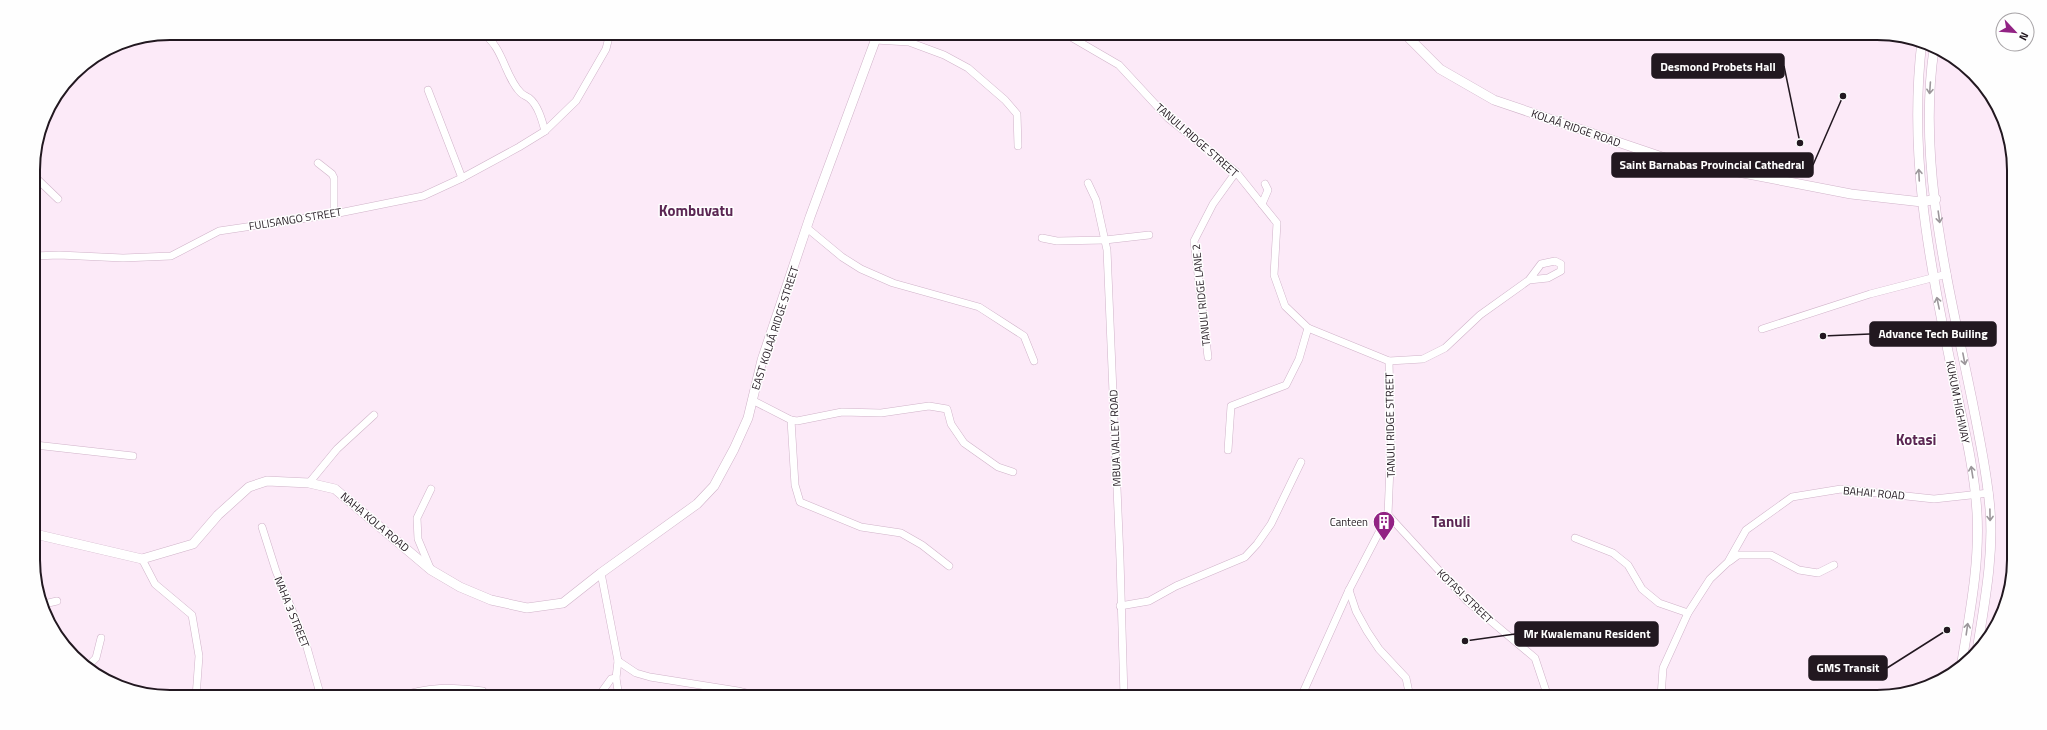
<svg xmlns="http://www.w3.org/2000/svg" width="2047" height="730" font-family="'Titillium Web',sans-serif">
  <style>
    .lines { fill: none; stroke-linecap: round; stroke-linejoin: round }
    .street-casing { stroke: #d0b3c9; stroke-width: 8 }
    .secondary-casing { stroke: #d0b3c9; stroke-width: 10 }
    .street { stroke: #fff; stroke-width: 7 }
    .secondary { stroke: #fff; stroke-width: 9 }
    .oneway { stroke: #9c979b }
    .labels { text-anchor: middle; dominant-baseline: central; stroke-width: 3; stroke-linejoin: round; paint-order: stroke }
    .street-label { font-size: 11px; fill: #221820; stroke: #fefefe }
    .poi-label { font-size: 11px; fill: #221820; stroke: #fefefe; text-anchor: end }
    .district-label { font-size: 15px; font-weight: bold; fill: #5b2653; stroke: #fefefe }
    .rim { fill: none; stroke: #221820; stroke-width: 2 }
    .leader { fill: none; stroke: #221820; stroke-width: 1.5 }
    .callout-dot { fill: #221820; stroke: #fefefe; stroke-width: 1.5 }
    .callout { fill: #221820; stroke: #221820; stroke-width: 1.5 }
    .callout-label { font-size: 12px; text-anchor: middle; font-weight: bold; fill: #fff }
  </style>
  <rect width="100%" height="100%" fill="#fceaf8"/>
  <g class="lines">
    <g class="street-casing">
      <g id="street">
        <path d="M482 33C504 47 504 76 521 93 523 95 526 96 529 98 538 105 542 120 545 131"/>
        <polyline points="1064,33 1119,65 1168,118 1236,172 1277,223 1274,275 1285,306 1308,328 1389,361 1391,442 1388,515 1349,590 1301,697"/>
        <polyline points="875,40 909,42 944,55 968,68 1005,100 1017,114 1018,146"/>
        <polyline points="428,90 462,178"/>
        <polyline points="318,163 332,174 334,178 334,214"/>
        <polyline points="33,175 58,199"/>
        <polyline points="1088,183 1096,200 1107,250 1120,559 1124,697"/>
        <polyline points="1262,204 1268,190 1265,184"/>
        <polyline points="807,228 842,257 861,269 893,283 979,307 1024,336 1034,361"/>
        <polyline points="1042,238 1057,241 1105,240 1149,235"/>
        <polyline points="34,256 59,255 123,258 171,256 219,231 334,214 423,196 462,178 519,147 545,131 576,101 606,49 610,33"/>
        <polyline points="1762,329 1870,294 1947,274"/>
        <polyline points="1208,357 1194,241 1213,204 1236,172"/>
        <polyline points="1389,361 1423,359 1445,348 1480,315 1529,280 1548,278 1561,271 1561,264 1555,261 1541,264 1529,280"/>
        <polyline points="752,400 791,420 795,485 800,502 861,527 901,533 922,545 949,566"/>
        <polyline points="791,420 797,421 842,412 881,413 929,406 947,409 951,424 964,443 998,467 1013,472"/>
        <polyline points="35,445 133,456"/>
        <polyline points="1228,450 1231,406 1286,385 1299,359 1308,328"/>
        <polyline points="309,483 337,449 374,415"/>
        <polyline points="431,489 417,518 418,539 431,570"/>
        <polyline points="1388,515 1467,601 1535,658 1548,697"/>
        <polyline points="262,527 276,571 306,644 321,697"/>
        <polyline points="1575,538 1613,553 1628,565 1642,589 1659,603 1688,613"/>
        <polyline points="142,559 155,584 192,615 199,656 196,697"/>
        <polyline points="1730,561 1738,555 1771,555 1799,570 1818,573 1834,565"/>
        <polyline points="601,573 618,661 636,673 650,677 738,691 762,697"/>
        <polyline points="1349,590 1356,611 1367,631 1379,649 1406,678 1410,697"/>
        <polyline points="44,604 57,601"/>
        <polyline points="1120,606 1149,601 1176,586 1245,557 1257,544 1271,524 1301,462"/>
        <polyline points="618,661 616,678 619,697"/>
        <polyline points="89,665 96,658 101,638"/>
        <path d="M398 697C429 686 450 687 483 691L485 697"/>
        <polyline points="598,697 611,679 616,678"/>
        <polyline points="1661,697 1663,668 1688,613 1710,579 1728,562 1746,530 1792,497 1841,489 1934,499 1989,493"/>
      </g>
    </g>
    <g class="secondary-casing">
      <g id="secondary">
        <polyline points="1404,33 1440,69 1494,100 1665,158 1851,194 1922,202 1936,199"/>
        <path d="M1922 41C1909 147 1927 252 1949 356 1959 408 1974 460 1977 513 1980 564 1969 617 1961 668"/>
        <path d="M1934 49C1917 165 1949 287 1972 400 1979 436 1987 472 1990 509 1994 556 1984 605 1977 651"/>
        <polyline points="35,534 142,559 193,544 218,515 249,487 267,481 309,483 335,489 431,570 460,587 491,600 527,608 563,603 601,573 697,504 714,486 734,449 748,418 762,360 810,217 878,33"/>
      </g>
    </g>
    <use href="#street" class="street"/>
    <use href="#secondary" class="secondary"/>
  </g>
  <defs><path id="oneway-shaft" d="M-6 0H5M1.5-3L5.5 0L1.5 3" fill="none" stroke-width="1.6" stroke-linecap="round" stroke-linejoin="round"/></defs>
  <g class="oneway">
    <use href="#oneway-shaft" transform="translate(1930 88) rotate(94)"/>
    <use href="#oneway-shaft" transform="translate(1919 175) rotate(-93)"/>
    <use href="#oneway-shaft" transform="translate(1939 217) rotate(82)"/>
    <use href="#oneway-shaft" transform="translate(1938 303) rotate(-102)"/>
    <use href="#oneway-shaft" transform="translate(1964 359) rotate(79)"/>
    <use href="#oneway-shaft" transform="translate(1972 472) rotate(-99)"/>
    <use href="#oneway-shaft" transform="translate(1990 515) rotate(89)"/>
    <use href="#oneway-shaft" transform="translate(1967 629) rotate(-82)"/>
  </g>
  <defs>
    <g id="building-pin" transform="scale(1.15)"><path d="M0 17L-7.5 6A9.5 9.5 0 1 1 7.5 6Z" fill="#922384" stroke="#fefefe"/><path d="M-4-6H4V6H1V3H-1V6H-4ZM-2.5-4.3h1.7v1.8h-1.7ZM.8-4.3h1.7v1.8H.8ZM-2.5-1h1.7V.8h-1.7ZM.8-1h1.7V.8H.8Z" fill="#fff"/></g>
  </defs>
  <g fill-rule="evenodd">
    <use href="#building-pin" x="1384" y="522"/>
  </g>
  <g class="labels">
    <g class="street-label">
      <text transform="translate(1576 128) rotate(19)">KOLAÁ RIDGE ROAD</text>
      <text transform="translate(1197 140) rotate(41)">TANULI RIDGE STREET</text>
      <text transform="translate(295 219) rotate(-9)">FULISANGO STREET</text>
      <text transform="translate(1201 295) rotate(-96)">TANULI RIDGE LANE 2</text>
      <text transform="translate(775 328) rotate(-72)">EAST KOLAÁ RIDGE STREET</text>
      <text transform="translate(1958 402) rotate(79)">KUKUM HIGHWAY</text>
      <text transform="translate(1390 425) rotate(-91)">TANULI RIDGE STREET</text>
      <text transform="translate(1115 438) rotate(-92)">MBUA VALLEY ROAD</text>
      <text transform="translate(1874 493) rotate(5)">BAHAI' ROAD</text>
      <text transform="translate(375 522) rotate(40)">NAHA KOLA ROAD</text>
      <text transform="translate(1465 596) rotate(44)">KOTASI STREET</text>
      <text transform="translate(292 612) rotate(68)">NAHA 3 STREET</text>
    </g>
    <g class="poi-label">
      <text x="1368" y="522">Canteen</text>
    </g>
    <g class="district-label">
      <text x="696" y="210">Kombuvatu</text>
      <text x="1916" y="439">Kotasi</text>
      <text x="1451" y="521">Tanuli</text>
    </g>
  </g>
  <path d="M0 0H2047V730H0ZM170 40H1877A130 130 0 0 1 2007 170V560A130 130 0 0 1 1877 690H170A130 130 0 0 1 40 560V170A130 130 0 0 1 170 40Z" fill="#fefefe" fill-rule="evenodd"/>
  <path class="rim" d="M170 40H1877A130 130 0 0 1 2007 170V560A130 130 0 0 1 1877 690H170A130 130 0 0 1 40 560V170A130 130 0 0 1 170 40Z"/>
  <path class="leader" d="M1800 143L1784 66M1843 96L1813 165M1823 336L1870 334M1465 641L1515 634M1947 630L1887 668"/>
  <g class="callout-dot">
    <circle cx="1800" cy="143" r="4"/>
    <circle cx="1843" cy="96" r="4"/>
    <circle cx="1823" cy="336" r="4"/>
    <circle cx="1465" cy="641" r="4"/>
    <circle cx="1947" cy="630" r="4"/>
  </g>
  <g class="callout">
    <rect x="1652" y="54" width="132" height="24" rx="4"/>
    <rect x="1612" y="153" width="201" height="24" rx="4"/>
    <rect x="1870" y="322" width="126" height="24" rx="4"/>
    <rect x="1515" y="622" width="143" height="24" rx="4"/>
    <rect x="1809" y="656" width="78" height="24" rx="4"/>
  </g>
  <g class="callout-label">
    <text x="1718" y="71">Desmond Probets Hall</text>
    <text x="1712" y="169">Saint Barnabas Provincial Cathedral</text>
    <text x="1933" y="338">Advance Tech Builing</text>
    <text x="1587" y="638">Mr Kwalemanu Resident</text>
    <text x="1848" y="672">GMS Transit</text>
  </g>
  <g transform="translate(2015 32) rotate(116)"><circle r="19" fill="#fefefe" stroke="#a6a2a5"/>
  <path d="M0-3L7 15L0 10L-7 15Z" fill="#922384"/>
  <text y="-6" font-size="11" font-weight="bold" text-anchor="middle" fill="#221820">N</text>
  </g>
</svg>
